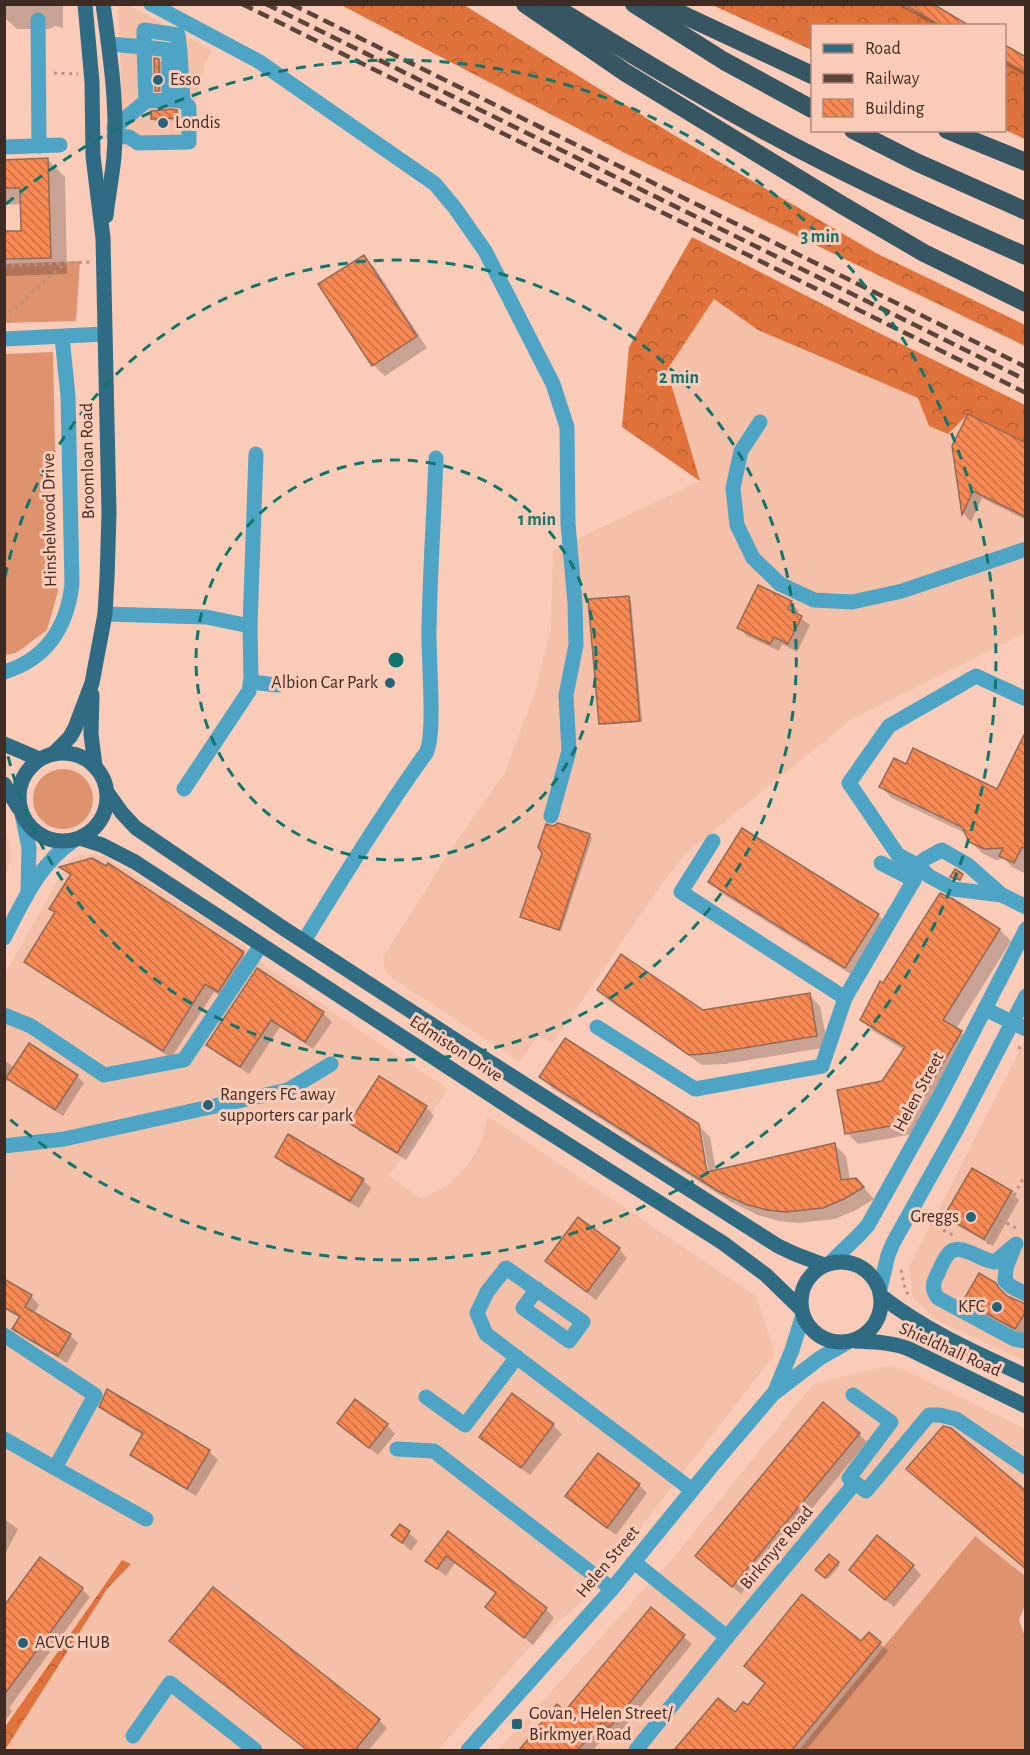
<svg xmlns="http://www.w3.org/2000/svg" width="1030" height="1755" font-family="'Alegreya Sans',sans-serif">
  <style>
    .built { fill: #f5c0a8 }
    .grass { fill: #df926e }
    .forest { fill: url(#forest-crowns) }
    .shadow { fill: #0003 }
    .building { fill: url(#building-back-hatch); stroke: #926a57; stroke-width: 1.5 }
    .lines { fill: none; stroke-linecap: round; stroke-linejoin: round }
    .path { stroke: #b69282; stroke-width: 3; stroke-dasharray: 3 4.5; stroke-linecap: butt }
    .minor { stroke: #4ea4c5; stroke-width: 15 }
    .major { stroke: #2f6c83; stroke-width: 15 }
    .highway { stroke: #375663; stroke-width: 18 }
    .rail { stroke: #5b453b; stroke-width: 4.5; stroke-dasharray: 12 6; stroke-linecap: butt }
    .ring { fill: none; stroke: #0f766e; stroke-width: 3; stroke-dasharray: 10 8 }
    .poi-dot { fill: #256379; stroke: #faccb8; stroke-width: 2 }
    .labels { text-anchor: middle; dominant-baseline: central; stroke-width: 6; stroke-linejoin: round; paint-order: stroke }
    .poi-label { font-size: 18px; fill: #3e2c24; stroke: #faccb8; text-anchor: start }
    .street-label { font-size: 18px; fill: #3e2c24; stroke: #faccb8 }
    .centre { fill: #0f766e; stroke: #faccb8; stroke-width: 3 }
    .ring-label { font-size: 18px; text-anchor: middle; font-weight: bold; fill: #0f766e; stroke: #faccb8; stroke-width: 6; stroke-linejoin: round; paint-order: stroke }
  </style>
  <defs>
    <pattern id="forest-crowns" width="20" height="18" patternUnits="userSpaceOnUse" patternTransform="scale(1.5)"><rect width="20" height="18" fill="#df733b"/><path d="M2 6a3 3 0 1 1 6 0M12 15a3 3 0 1 1 6 0" fill="none" stroke="#b65f31"/></pattern>
    <pattern id="building-back-hatch" width="6" height="6" patternUnits="userSpaceOnUse" patternTransform="scale(1.5)"><rect width="6" height="6" fill="#f88953"/><path d="M-1 5l2 2M0 0l6 6M5-1l2 2" fill="none" stroke="#ca7045"/></pattern>
  </defs>
  <rect width="100%" height="100%" fill="#faccb8"/>
  <g class="built">
    <polygon points="118,5 129,5 213,51 205,63 196,102 196,148 124,148"/>
    <polygon points="714,299 758,330 918,398 968,414 1025,443 1025,633 852,719 685,854 661,885 552,1044 538,1036 520,1062 386,974 383,957 452,848 505,772 535,693 551,628 553,550 700,481 667,370"/>
    <polygon points="5,831 12,856 5,878 4,878"/>
    <polygon points="94,854 106,857 233,935 268,968 448,1089 389,1176 422,1199 451,1183 470,1162 481,1142 488,1116 756,1296 775,1354 586,1598 530,1647 438,1750 5,1750 107,1589 130,1564 122,1560 5,1727 5,974 68,862 79,855"/>
    <polygon points="1025,1040 1025,1361 937,1320 913,1298 909,1267"/>
    <polygon points="886,1366 903,1369 1025,1429 1025,1576 975,1536 799,1750 498,1750 678,1552 813,1384"/>
  </g>
  <g class="grass">
    <polygon points="80,261 76,321 5,323 5,264"/>
    <polygon points="53,352 58,591 47,630 16,653 5,655 5,354"/>
    <circle cx="63" cy="799" r="30"/>
    <polygon points="975,1536 1025,1576 1025,1605 1019,1620 1025,1636 1025,1750 799,1750"/>
  </g>
  <g class="forest">
    <polygon points="341,5 464,5 677,137 876,253 1025,325 1025,346 623,152"/>
    <polygon points="712,5 902,5 941,25 812,26 812,50"/>
    <polygon points="1005,61 1025,73 1025,139 1005,130"/>
    <polygon points="692,237 869,328 1025,405 1025,443 968,414 948,434 929,426 918,398 758,330 714,299 667,370 700,481 622,427 629,347"/>
    <polygon points="122,1560 131,1564 107,1589 5,1750 5,1727"/>
  </g>
  <g class="shadow">
    <polygon points="4,4 63,4 63,28 55,26 49,29 17,29 4,17"/>
    <polygon points="896,4 930,4 967,26 937,26"/>
    <polygon points="1004,47 1026,58 1026,76 1004,64"/>
    <polygon points="159,60 161,62 161,92 157,90"/>
    <polygon points="177,112 179,114 179,120 155,121 153,118"/>
    <polygon points="48,160 65,177 67,274 4,276 4,233 23,232 22,204 4,205 4,161"/>
    <polygon points="363,256 375,268 427,348 385,376 373,365"/>
    <polygon points="1026,444 1026,520 982,498 971,522 964,514 953,446"/>
    <polygon points="629,598 631,600 642,722 603,725 601,723"/>
    <polygon points="791,603 799,611 797,615 810,625 797,652 782,644 779,651 747,636 739,627"/>
    <polygon points="1026,735 1026,874 1012,867 1004,859 996,860 982,853 970,841 967,834 892,798 881,787 906,766 998,791"/>
    <polygon points="558,825 590,835 592,838 561,931 524,919 522,917 553,827"/>
    <polygon points="62,868 243,953 251,962 227,999 214,992 171,1058 35,970 26,962 56,913 51,908 71,876"/>
    <polygon points="710,882 878,915 889,926 857,978 721,893"/>
    <polygon points="952,900 1000,930 1011,941 956,1029 973,1043 919,1133 858,1144 847,1133 883,1083 904,1050 873,1031 862,1020 884,985"/>
    <polygon points="258,970 323,1013 332,1022 313,1049 280,1027 249,1074 216,1053 208,1044"/>
    <polygon points="599,990 702,1012 809,995 820,1006 828,1047 725,1064 702,1065 610,1001"/>
    <polygon points="4,1060 15,1068 77,1076 84,1083 63,1116 8,1080 4,1084"/>
    <polygon points="541,1076 698,1125 700,1127 698,1127 707,1180 710,1179 701,1128 710,1137 716,1172 835,1145 846,1156 850,1180 856,1179 874,1199 856,1210 835,1219 798,1223 779,1221 758,1215 731,1202 552,1088"/>
    <polygon points="426,1107 434,1116 406,1160 359,1131 351,1123"/>
    <polygon points="277,1157 363,1180 371,1188 359,1208 285,1165"/>
    <polygon points="1011,1192 1019,1200 993,1246 955,1224 946,1216"/>
    <polygon points="619,1249 627,1258 596,1300 555,1269 547,1261"/>
    <polygon points="4,1281 31,1296 39,1305 34,1314 70,1335 78,1343 67,1363 23,1337 14,1329 20,1318 4,1309"/>
    <polygon points="1005,1296 1026,1304 1026,1333 1024,1336 974,1309 965,1300"/>
    <polygon points="107,1391 209,1451 218,1460 196,1496 141,1463 132,1455 144,1436 110,1415 101,1407"/>
    <polygon points="513,1395 553,1425 562,1434 530,1475 490,1445 481,1437"/>
    <polygon points="339,1423 387,1425 395,1434 378,1455"/>
    <polygon points="859,1434 867,1442 741,1594 706,1564"/>
    <polygon points="639,1485 647,1493 616,1535 575,1505 567,1496"/>
    <polygon points="4,1519 18,1529 4,1556"/>
    <polygon points="400,1526 418,1541 411,1551 393,1535"/>
    <polygon points="448,1534 546,1609 554,1618 533,1645 487,1607 497,1594 455,1563 446,1576 427,1561"/>
    <polygon points="829,1556 840,1565 828,1579 817,1570"/>
    <polygon points="913,1566 921,1575 894,1607 859,1578"/>
    <polygon points="82,1589 90,1597 9,1708 12,1711 4,1722 4,1608"/>
    <polygon points="651,1609 692,1644 618,1735 611,1729 593,1750 521,1750 557,1706 565,1713"/>
    <polygon points="171,1641 379,1720 387,1728 369,1750 307,1750 179,1650"/>
    <polygon points="861,1643 880,1643 888,1651 806,1750 676,1750 718,1700 735,1714 748,1707 767,1684"/>
  </g>
  <g class="building">
    <polygon points="904,4 933,4 970,26 941,26"/>
    <polygon points="1005,45 1026,57 1026,73 1005,61"/>
    <polygon points="154,58 159,59 159,91 155,91"/>
    <polygon points="171,109 177,110 178,118 151,119 151,111"/>
    <polygon points="48,158 51,258 4,259 4,231 21,231 20,188 4,188 4,160"/>
    <polygon points="364,255 417,336 372,366 318,284"/>
    <polygon points="968,414 1026,443 1026,517 973,491 962,515 952,446"/>
    <polygon points="758,585 792,601 788,609 802,616 788,644 774,637 770,644 737,628"/>
    <polygon points="629,596 640,721 599,724 588,599"/>
    <polygon points="1026,731 1026,849 1022,847 1014,863 999,856 1003,848 984,849 969,842 962,827 879,787 894,758 906,764 913,748 997,789"/>
    <polygon points="558,823 590,834 559,930 520,917 542,853 538,847 546,824 553,826"/>
    <polygon points="742,828 879,914 845,968 708,882"/>
    <polygon points="92,858 106,866 108,863 244,952 218,992 205,984 163,1051 24,962 55,912 49,909 71,874 59,867"/>
    <polygon points="955,869 963,874 960,880 950,877"/>
    <polygon points="940,893 953,899 1000,929 943,1020 962,1031 908,1123 845,1134 837,1090 882,1081 905,1047 860,1020 880,981 883,983"/>
    <polygon points="621,954 703,1010 810,993 817,1036 713,1053 689,1055 597,990"/>
    <polygon points="257,968 324,1012 305,1042 271,1020 240,1067 206,1045"/>
    <polygon points="565,1038 699,1124 707,1172 835,1143 841,1180 856,1178 864,1187 844,1199 823,1208 785,1212 767,1210 745,1204 718,1191 539,1077"/>
    <polygon points="29,1043 78,1075 55,1110 6,1078"/>
    <polygon points="379,1076 427,1106 397,1153 349,1123"/>
    <polygon points="288,1134 364,1179 350,1201 275,1157"/>
    <polygon points="972,1168 1012,1191 984,1239 944,1216"/>
    <polygon points="578,1217 620,1248 587,1292 545,1261"/>
    <polygon points="979,1273 996,1283 999,1288 1007,1296 1026,1304 1026,1311 1015,1329 963,1301"/>
    <polygon points="4,1279 32,1295 25,1307 71,1334 58,1356 12,1329 20,1316 4,1307"/>
    <polygon points="107,1389 210,1450 187,1489 130,1455 143,1433 99,1407"/>
    <polygon points="512,1393 554,1424 521,1468 479,1437"/>
    <polygon points="355,1399 388,1424 369,1448 337,1423"/>
    <polygon points="823,1402 860,1433 732,1587 695,1556"/>
    <polygon points="943,1426 951,1428 1026,1491 1026,1569 906,1469"/>
    <polygon points="598,1453 640,1484 607,1528 565,1496"/>
    <polygon points="400,1524 410,1531 402,1543 391,1535"/>
    <polygon points="448,1531 547,1608 524,1638 485,1607 496,1593 446,1556 437,1569 425,1561"/>
    <polygon points="877,1535 914,1565 885,1600 849,1570"/>
    <polygon points="829,1554 839,1562 825,1578 815,1570"/>
    <polygon points="40,1557 83,1588 4,1695 4,1606"/>
    <polygon points="213,1587 380,1719 355,1750 307,1750 169,1641"/>
    <polygon points="802,1594 861,1641 869,1632 881,1642 792,1750 674,1750 718,1698 735,1712 743,1702 748,1705 765,1683 744,1666"/>
    <polygon points="651,1607 685,1635 609,1728 602,1722 578,1750 519,1750 557,1704 565,1711"/>
  </g>
  <g class="lines">
    <g class="path">
      <polyline points="54,73 78,74"/>
      <polyline points="4,266 90,262"/>
      <polyline points="4,318 64,264"/>
      <polyline points="1018,1047 1026,1051"/>
      <polyline points="923,1220 953,1235"/>
      <polyline points="1016,1228 1001,1220 1026,1173"/>
      <polyline points="988,1244 1001,1220"/>
      <polyline points="901,1270 905,1288 908,1295"/>
    </g>
    <g class="minor">
      <polyline points="151,4 258,61 435,184 455,208 485,251 553,384 567,427 568,524 575,603 576,645 566,695 569,751 551,816"/>
      <polyline points="38,20 39,146"/>
      <polyline points="109,44 144,47 146,101 114,128"/>
      <polyline points="172,50 180,52 183,101 173,100"/>
      <polyline points="146,101 169,100 169,50 144,47 144,30 178,35 180,52"/>
      <polyline points="114,136 129,137 138,143 189,142 189,107 183,101"/>
      <polyline points="4,147 60,145"/>
      <polyline points="4,339 104,334"/>
      <polyline points="760,422 741,451 733,488 737,525 753,558 780,584 814,600 852,602 902,591 1026,549"/>
      <polyline points="105,614 206,617 250,626 256,454"/>
      <path d="M4 672C47 659 67 627 72 584L68 396 62 337"/>
      <polyline points="251,682 277,685"/>
      <polyline points="184,789 249,691 251,678 250,626"/>
      <polyline points="22,814 29,848 28,890"/>
      <polyline points="713,841 681,892 845,998"/>
      <polyline points="881,863 914,880"/>
      <polyline points="1002,895 953,889 929,876 917,865 898,855 849,783 889,726 976,676 1026,699"/>
      <path d="M4 938C23 902 39 864 73 841"/>
      <path d="M304 941C343 877 382 814 426 753 436 735 428 655 429 629 430 572 434 515 436 458"/>
      <polyline points="985,1009 1026,1029"/>
      <polyline points="4,1015 31,1026 104,1075 184,1060 261,945"/>
      <path d="M597 1027 695 1089 822 1066 845 998 914 880C919 858 923 860 942 850L968 865 1002 895 1026 907"/>
      <polyline points="4,1146 64,1139 288,1090 331,1064"/>
      <path d="M1016 1244 995 1262C982 1261 961 1243 950 1252 945 1257 941 1266 938 1273 933 1282 931 1289 938 1298L1014 1339 1026 1341"/>
      <polyline points="1013,1250 1006,1268 1005,1281 1012,1287 1026,1294"/>
      <polyline points="831,1262 860,1234 868,1225 940,1096 1026,929"/>
      <polyline points="537,1289 523,1308 569,1341 583,1322 506,1268 487,1292 477,1313 486,1334 692,1490"/>
      <polyline points="880,1289 888,1255 893,1243 959,1125 1026,996"/>
      <polyline points="4,1335 95,1395 55,1468 146,1519"/>
      <polyline points="775,1391 792,1350 803,1315"/>
      <polyline points="853,1395 891,1422 849,1478 866,1491 929,1415 940,1415 956,1419 1026,1467"/>
      <polyline points="426,1397 465,1425 517,1357"/>
      <polyline points="4,1439 55,1468"/>
      <polyline points="397,1449 434,1451 612,1589"/>
      <polyline points="634,1562 727,1637"/>
      <polyline points="133,1736 170,1683 255,1750"/>
      <polyline points="468,1750 612,1589 711,1467 773,1394 820,1358 848,1342"/>
      <polyline points="636,1750 727,1637 855,1483"/>
    </g>
    <g class="major">
      <path d="M103 4C110 54 118 106 114 157 112 177 108 197 106 216"/>
      <polyline points="92,695 91,734 95,766"/>
      <polyline points="4,744 39,759"/>
      <circle cx="63" cy="797" r="44"/>
      <polyline points="53,754 70,737 75,728 92,683 105,614 107,579 109,513 103,238 93,156 92,82 85,4"/>
      <polyline points="4,784 18,807"/>
      <polyline points="107,792 122,813 136,828 283,928 460,1043 778,1246 795,1254 824,1265"/>
      <polyline points="80,838 102,845 135,862 523,1116 723,1243 766,1275 801,1309"/>
      <circle cx="841" cy="1302" r="40"/>
      <path d="M881 1296C926 1331 974 1352 1026 1376"/>
      <path d="M855 1341C874 1342 891 1342 909 1349L1026 1406"/>
    </g>
    <g class="highway">
      <polyline points="525,4 626,73 842,205 924,253 1026,303"/>
      <path d="M550 4C631 54 711 103 795 147 870 186 948 222 1026 256"/>
      <polyline points="634,4 724,61 812,109"/>
      <polyline points="660,4 812,75"/>
      <polyline points="853,130 916,162 1026,211"/>
      <polyline points="947,130 1026,162"/>
    </g>
    <g class="rail">
      <polyline points="242,4 1026,393"/>
      <polyline points="266,4 1026,380"/>
      <polyline points="291,4 1026,367"/>
    </g>
  </g>
  <g class="ring">
    <circle cx="396" cy="660" r="200"/>
    <path d="M5 577A400 400 0 1 1 5 743"/>
    <path d="M6 204A600 600 0 1 1 6 1116"/>
  </g>
  <g class="poi-dot">
    <circle cx="158" cy="80" r="6"/>
    <circle cx="163" cy="123" r="6"/>
    <circle cx="390" cy="683" r="6"/>
    <circle cx="208" cy="1105" r="6"/>
    <circle cx="971" cy="1217" r="6"/>
    <circle cx="997" cy="1307" r="6"/>
    <circle cx="23" cy="1643" r="6"/>
    <rect x="511" y="1718" width="12" height="12" rx="3"/>
  </g>
  <g class="labels">
    <g class="poi-label">
      <text x="170" y="80">Esso</text>
      <text x="175" y="123">Londis</text>
      <text x="378" y="683" text-anchor="end">Albion Car Park</text>
      <text x="220" y="1095">Rangers FC away<tspan x="220" dy="21">supporters car park</tspan></text>
      <text x="959" y="1217" text-anchor="end">Greggs</text>
      <text x="985" y="1307" text-anchor="end">KFC</text>
      <text x="35" y="1643">ACVC HUB</text>
      <text x="529" y="1714">Govan, Helen Street/<tspan x="529" dy="21">Birkmyer Road</tspan></text>
    </g>
    <g class="street-label">
      <text transform="translate(88 461) rotate(-91)">Broomloan Road</text>
      <text transform="translate(50 520) rotate(-91)">Hinshelwood Drive</text>
      <text transform="translate(456 1049) rotate(33)">Edmiston Drive</text>
      <text transform="translate(919 1092) rotate(-62)">Helen Street</text>
      <text transform="translate(950 1350) rotate(24)">Shieldhall Road</text>
      <text transform="translate(777 1548) rotate(-50)">Birkmyre Road</text>
      <text transform="translate(608 1562) rotate(-50)">Helen Street</text>
    </g>
  </g>
  <circle cx="396" cy="660" r="9" class="centre"/>
  <g class="ring-label">
    <text x="820" y="242">3 min</text>
    <text x="679" y="383">2 min</text>
    <text x="537" y="525">1 min</text>
  </g>
  <rect width="1030" height="1755" fill="none" stroke="#3e2c24" stroke-width="12"/>
  <rect x="811" y="24" width="195" height="108" fill="#faccb8" stroke="#af8c7d" stroke-width="1.5"/>
  <rect x="823" y="44" width="30" height="9" fill="#2f6c83" stroke="#af8c7d" stroke-width="1.5"/>
  <text x="865" y="54" font-size="18" fill="#3e2c24">Road</text>
  <rect x="823" y="74" width="30" height="9" fill="#5b453b" stroke="#af8c7d" stroke-width="1.5"/>
  <text x="865" y="84" font-size="18" fill="#3e2c24">Railway</text>
  <rect x="823" y="99" width="30" height="18" fill="url(#building-back-hatch)" stroke="#af8c7d" stroke-width="1.5"/>
  <text x="865" y="114" font-size="18" fill="#3e2c24">Building</text>
</svg>
